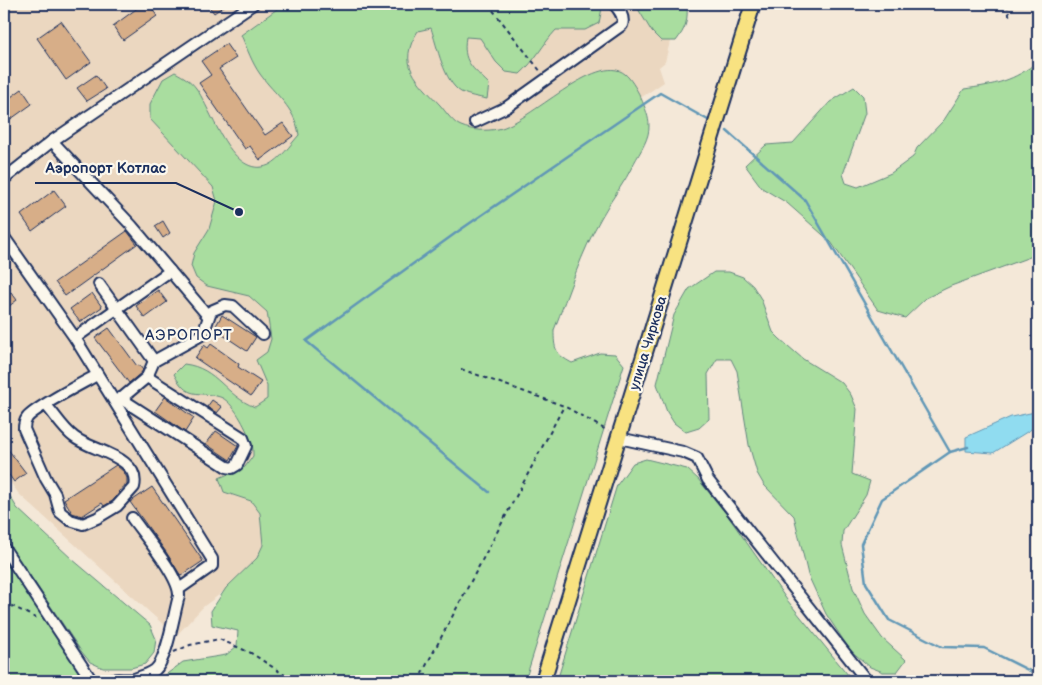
<svg xmlns="http://www.w3.org/2000/svg" width="1042" height="685" font-family="'Balsamiq Sans',sans-serif">
  <style>
    .built { fill: #ebd7c0 }
    .green { fill: #a9dd9f; stroke: #62867e }
    .water { fill: #90dcf0; stroke: #6197b6 }
    .lines { fill: none; stroke-linecap: round; stroke-linejoin: round }
    .stream { stroke: #6197b6; stroke-width: 2.5 }
    .building { fill: #d7ae88; stroke: #1b2f5e }
    .minor-casing { stroke: #1b2f5e; stroke-width: 14 }
    .major-casing { stroke: #1b2f5e; stroke-width: 18 }
    .path { stroke: #1b2f5e; stroke-width: 2; stroke-dasharray: 4 4; stroke-linecap: butt }
    .minor { stroke: #fbf7ec; stroke-width: 10 }
    .major { stroke: #f8e281; stroke-width: 14 }
    .labels { text-anchor: middle; dominant-baseline: central; stroke-width: 4.5; stroke-linejoin: round; paint-order: stroke }
    .street-label { font-size: 14px; fill: #1b2f5e; stroke: #fbf7ec }
    .neighbourhood-label { font-size: 15px; letter-spacing: 1px; fill: #1b2f5e; stroke: #fbf7ec }
    .leader { fill: none; stroke: #1b2f5e; stroke-width: 2 }
    .callout-dot { fill: #1b2f5e; stroke: #fbf7ec; stroke-width: 2 }
    .callout-label { font-size: 15px; text-anchor: middle; font-weight: bold; fill: #1b2f5e; stroke: #fbf7ec; stroke-width: 4.5; stroke-linejoin: round; paint-order: stroke }
  </style>
  <rect width="100%" height="100%" fill="#f4e8d8"/>
  <filter id="ink" filterUnits="userSpaceOnUse"><feTurbulence type="fractalNoise" baseFrequency=".02" numOctaves="2"/><feDisplacementMap in="SourceGraphic" scale="10" xChannelSelector="R" yChannelSelector="G"/><feConvolveMatrix kernelMatrix="1 2 1 2 8 2 1 2 1" color-interpolation-filters="sRGB"/></filter>
  <g filter="url(#ink)">
    <polygon class="built" points="4,4 673,4 674,25 665,62 659,67 664,82 286,341 364,488 204,606 176,636 19,494 4,474"/>
    <g class="green">
      <path d="M284 4H600L602 8 599 23 585 30H556C543 44 535 61 520 74L506 72 496 62 480 38 466 37C462 62 472 67 489 84L487 99C478 97 469 96 461 92 444 82 437 46 431 28L418 31C396 65 417 80 440 105 446 112 453 123 461 126 473 131 486 131 498 129 529 123 597 51 625 74 635 82 649 112 649 125 650 138 640 152 634 163 625 183 611 199 601 218 581 253 569 292 554 330 554 349 555 354 572 363L600 353 615 354 624 365 525 681H152L160 679 183 662 226 655 237 646 238 631 212 625 211 611 226 588 257 558 263 545 260 513 251 501 224 492 219 478 245 467 253 456C253 451 253 445 251 441 246 428 233 401 220 397 197 390 188 401 174 374L184 364C218 368 225 396 255 407L267 399V386L256 360 267 352 271 339 267 312 249 296 207 286 196 278 191 266 194 253 209 229 217 201 213 187 150 119V104L163 79 175 72C184 77 190 80 196 88 212 110 232 181 269 165 281 159 290 145 299 135 295 107 275 95 260 74 252 63 247 48 241 35Z"/>
      <path d="M635 4H687C688 21 686 28 676 41H661L652 32Z"/>
      <path d="M1038 61V254L951 286 926 298 905 318 878 310 831 242 787 203 762 188 745 165 766 145 793 143 830 102 854 87 863 96 865 113 843 174 846 183 858 187 891 173 913 157 917 148 944 120 964 89C994 85 1015 81 1038 61Z"/>
      <polygon points="714,272 729,272 743,277 753,286 761,299 773,332 780,339 803,359 842,383 851,395 857,409 852,474 870,481 866,495 843,531 842,545 853,588 865,614 882,638 904,658 906,660 897,672 883,672 870,667 850,650 826,614 808,575 794,516 764,485 757,473 749,445 737,371 731,359 717,359 708,374 709,419 699,428 686,432 674,423 667,412 657,384 674,315 689,289"/>
      <polygon points="646,459 687,469 698,479 728,516 787,600 853,681 557,681 617,485 633,463"/>
      <polygon points="4,486 17,508 72,559 150,625 156,639 154,653 145,664 131,668 103,668 90,662 81,651 4,537"/>
      <polygon points="4,558 81,668 88,681 4,681"/>
    </g>
    <polygon class="water" points="1035,412 1038,425 993,453 966,451 966,437 1011,417"/>
    <g class="lines">
      <g class="stream">
        <polyline points="727,131 805,200 950,452 968,447"/>
        <polyline points="950,452 882,499 861,544 866,583 889,620 942,647 984,648 1038,675"/>
        <polyline points="489,492 306,341 460,230 660,93 708,120"/>
      </g>
    </g>
    <g class="building">
      <polygon points="143,4 149,4 157,16 123,40 113,26"/>
      <polygon points="207,4 227,4 214,13"/>
      <polygon points="61,21 91,62 66,80 37,38"/>
      <polygon points="226,44 236,58 219,69 265,135 283,123 293,136 260,160 250,146 245,149 199,83 211,75 201,61"/>
      <polygon points="96,75 106,89 87,101 77,88"/>
      <polygon points="22,89 32,104 4,124 4,102"/>
      <polygon points="54,190 66,206 32,231 21,215"/>
      <polygon points="163,221 170,233 163,238 155,226"/>
      <polygon points="127,231 137,244 65,296 55,282"/>
      <polygon points="158,290 167,302 145,318 136,306"/>
      <polygon points="11,292 17,300 4,310 4,297"/>
      <polygon points="92,293 102,307 80,322 70,309"/>
      <polygon points="222,315 256,337 247,351 214,329"/>
      <polygon points="109,328 137,366 139,365 143,370 141,373 129,383 95,338"/>
      <polygon points="211,344 239,364 238,367 261,382 251,396 195,358 204,345 208,348"/>
      <polygon points="165,397 194,418 185,432 155,411"/>
      <polygon points="212,400 222,407 217,413 207,407"/>
      <polygon points="216,431 238,446 230,460 206,444"/>
      <polygon points="4,444 26,473 14,482 4,468"/>
      <polygon points="116,465 124,472 127,478 127,484 118,492 119,493 113,501 104,506 102,503 82,516 72,513 64,499"/>
      <polygon points="152,487 203,561 181,576 166,552 130,502"/>
    </g>
    <g class="lines">
      <g class="minor-casing">
        <g id="minor">
          <path d="M475 122 507 107 622 25C625 17 619 10 614 4"/>
          <polyline points="52,141 132,226 208,316"/>
          <polyline points="4,179 52,141 253,4"/>
          <polyline points="4,237 75,338 212,559 212,566 179,589"/>
          <polyline points="99,284 154,361"/>
          <polyline points="75,338 170,271"/>
          <polyline points="120,398 227,467 232,468 237,465 246,446 243,438 147,377"/>
          <polyline points="117,402 147,377 154,361 203,334 211,311 225,305 233,306 263,334"/>
          <path d="M46 405C55 415 63 429 74 437 91 451 141 456 134 487L117 506 97 518 83 524 70 520 60 512 55 494 46 479 24 429C24 425 24 422 27 418 34 408 83 383 97 375"/>
          <polyline points="619,438 683,452 697,458 708,480 867,681"/>
          <polyline points="4,548 92,681"/>
          <path d="M107 681C116 677 125 681 134 679 140 677 150 674 155 670 167 660 174 613 179 596 180 577 144 535 132 518"/>
        </g>
      </g>
      <g class="major-casing">
        <polyline id="major" points="543,681 753,4"/>
      </g>
      <g class="path">
        <polyline points="488,4 541,72"/>
        <polyline points="1007,4 1010,19"/>
        <polyline points="461,369 564,406 608,431"/>
        <polyline points="4,602 36,618 39,618"/>
        <polyline points="174,652 190,645 219,639 251,653 294,681"/>
        <polyline points="418,681 564,406"/>
        <polyline points="968,681 975,681"/>
      </g>
      <use href="#minor" class="minor"/>
      <use href="#major" class="major"/>
    </g>
  </g>
  <g class="labels">
    <g class="street-label">
      <text transform="translate(648 343) rotate(-73)">улица Чиркова</text>
    </g>
    <g class="neighbourhood-label">
      <text x="189" y="335">АЭРОПОРТ</text>
    </g>
  </g>
  <path class="leader" d="M239 212L176 183H35"/>
  <circle class="callout-dot" cx="239" cy="212" r="5"/>
  <g class="callout-label">
    <text x="106" y="173">Аэропорт Котлас</text>
  </g>
  <rect width="1042" height="685" fill="none" stroke="#fbf7ec" stroke-width="20"/>
  <rect x="10" y="10" width="1022" height="665" fill="none" stroke="#1b2f5e" stroke-width="2" filter="url(#ink)"/>
</svg>
